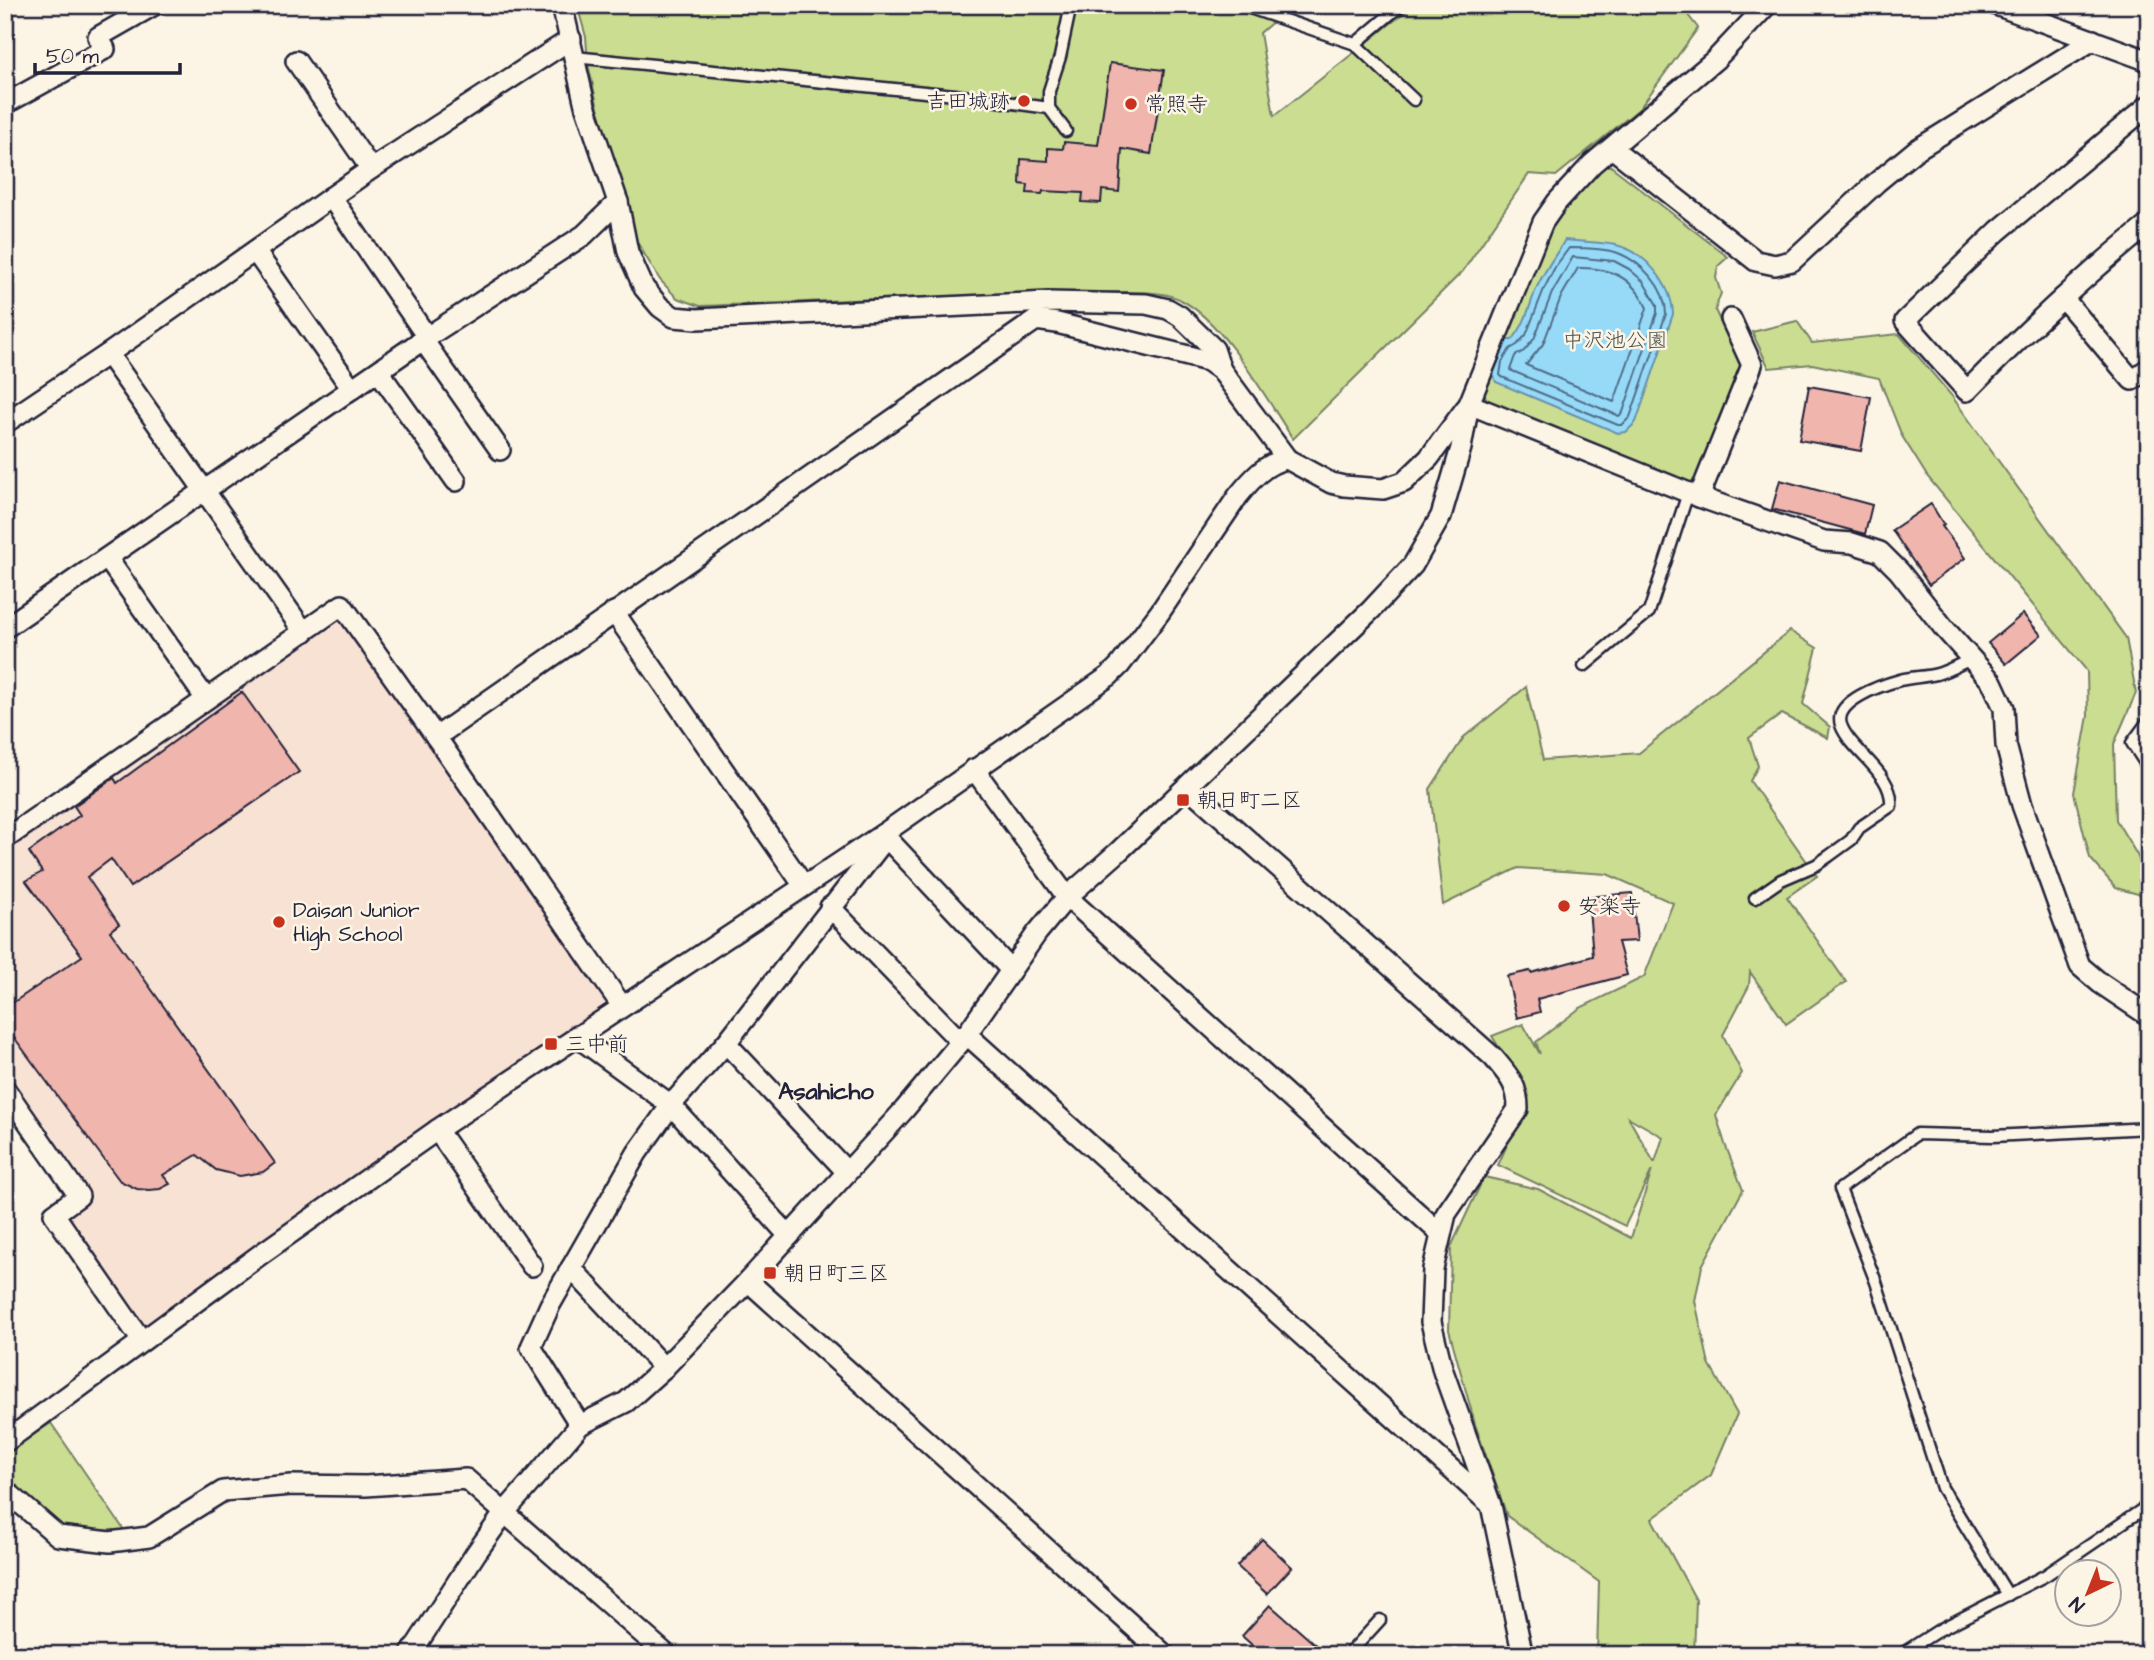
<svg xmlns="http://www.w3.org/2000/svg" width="2154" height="1660" font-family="'Architects Daughter','Klee One',sans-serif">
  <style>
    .built { fill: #f8e2d4 }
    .green { fill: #cbdd91; stroke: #768066; stroke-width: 2; fill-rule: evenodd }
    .water { fill: #96daf8; stroke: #6890ac; stroke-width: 2 }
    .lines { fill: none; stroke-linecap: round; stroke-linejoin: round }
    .shore { stroke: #506c87; stroke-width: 2 }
    .building { fill: #f0b5ad; stroke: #22223b; stroke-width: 2 }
    .service-casing { stroke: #22223b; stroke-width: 15 }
    .minor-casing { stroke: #22223b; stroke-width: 24 }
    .service { stroke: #fcf5e5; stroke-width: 10 }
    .minor { stroke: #fcf5e5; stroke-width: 19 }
    .poi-dot { fill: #c8321e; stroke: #fcf5e5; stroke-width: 2.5 }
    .labels { text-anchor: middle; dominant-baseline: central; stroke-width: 5; stroke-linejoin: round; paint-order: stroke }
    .poi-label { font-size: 21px; fill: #22223b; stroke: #fcf5e5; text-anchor: start }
    .park-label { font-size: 21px; fill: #4c5150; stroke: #fcf5e5 }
    .quarter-label { font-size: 24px; font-weight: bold; fill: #22223b; stroke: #fcf5e5 }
  </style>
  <rect width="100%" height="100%" fill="#fcf5e5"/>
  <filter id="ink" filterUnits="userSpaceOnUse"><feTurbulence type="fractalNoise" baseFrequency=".0143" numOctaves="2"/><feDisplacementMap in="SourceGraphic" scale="14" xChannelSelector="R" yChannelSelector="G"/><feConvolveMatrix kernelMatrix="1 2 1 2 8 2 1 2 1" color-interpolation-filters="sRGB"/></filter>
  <g filter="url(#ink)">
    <polygon class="built" points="339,623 352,627 604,997 605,1009 144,1329 62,1217 88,1197 5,1079 7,1070 5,1064 15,1056 5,1042 5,847 325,629"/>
    <g class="green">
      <path d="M577 5H1292L1260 33 1274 116 1414 5H1680L1698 28 1639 109 1556 176 1529 174 1463 271 1293 439C1266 398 1224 322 1181 300 1160 288 1107 293 1082 293 954 294 827 302 700 306L677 298 660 280 637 242 597 104 588 64 586 37Z"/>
      <polygon points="1607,163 1728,257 1718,266 1716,278 1721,293 1715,310 1740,365 1695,479 1686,485 1600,446 1488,402 1482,389 1551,230 1574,197"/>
      <polygon points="1797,321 1812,343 1899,334 1951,395 2126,638 2136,693 2114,744 2116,820 2137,855 2149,883 2149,897 2116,888 2090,858 2074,793 2088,716 2087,671 1927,476 1902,436 1879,378 1812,364 1769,368 1752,332"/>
      <path d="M1790 631 1817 648 1803 704 1830 727 1828 738 1782 714 1749 738 1758 766 1750 781 1817 876 1787 897 1846 982 1786 1024 1750 972 1749 986 1723 1035 1742 1073 1716 1115 1725 1144 1743 1190 1702 1266 1695 1301 1709 1364 1737 1414 1711 1475 1652 1519 1696 1600 1694 1655H1597L1599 1582 1507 1516 1475 1424 1449 1330 1451 1247 1484 1177 1538 1189 1631 1238 1652 1170 1625 1226 1498 1165 1529 1096 1492 1036 1523 1024 1540 1054 1536 1042 1580 1008 1644 977 1673 903 1607 874 1518 868 1443 905 1430 789 1464 737 1526 687 1543 760 1639 753ZM1628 1117 1663 1137 1655 1162H1654Z"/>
      <polygon points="51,1423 124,1530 65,1532 5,1479 5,1454"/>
    </g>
    <path class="water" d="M1565 240C1582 242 1600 242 1616 245 1645 251 1672 285 1673 314L1636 422 1626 432 1618 433 1496 382C1488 367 1499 353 1507 340H1512C1525 326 1529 307 1536 289 1544 271 1555 256 1565 240Z"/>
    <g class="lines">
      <g class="shore">
        <path d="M1569 248C1583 248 1604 248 1618 253 1642 262 1666 288 1666 314L1630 417 1622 425H1618L1502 377 1500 375 1502 362 1510 349 1517 345 1526 335 1544 289 1555 267Z"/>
        <polygon points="1573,257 1614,261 1629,269 1643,281 1657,305 1657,313 1623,412 1619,416 1510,370 1515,356 1524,351 1534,339 1552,293"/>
        <path d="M1578 268C1610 267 1633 277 1647 308L1614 402 1526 365 1543 344 1561 297Z"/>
      </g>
    </g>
    <g class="building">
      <polygon points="1110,63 1164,70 1151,154 1122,149 1119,192 1102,190 1101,203 1082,202 1083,193 1043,191 1042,194 1027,193 1028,185 1020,184 1021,159 1048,161 1048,148 1063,149 1064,142 1098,145"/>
      <polygon points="1809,386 1871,397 1861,451 1799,440"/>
      <polygon points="1780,480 1872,505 1865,534 1772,509"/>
      <polygon points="1931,504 1944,525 1942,526 1965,558 1929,585 1892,530"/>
      <polygon points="2023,614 2041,635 2006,664 1988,643"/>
      <polygon points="242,692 299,772 130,887 111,859 87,877 119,924 110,931 275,1163 263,1172 240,1176 216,1170 197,1155 163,1175 170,1184 160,1189 149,1190 137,1189 120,1181 114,1173 5,1025 5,1008 82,956 26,881 42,872 29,852 80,815 74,806 114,778 117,783"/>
      <polygon points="1632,893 1637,941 1618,942 1627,975 1537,999 1540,1012 1517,1018 1507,976 1530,971 1531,973 1593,956 1588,897"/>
      <polygon points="1262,1539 1292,1567 1267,1594 1237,1566"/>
      <polygon points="1270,1605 1327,1655 1263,1655 1242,1636"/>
    </g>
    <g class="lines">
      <g class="service-casing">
        <g id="service">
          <polyline points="1241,5 1355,44 1414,100"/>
          <polyline points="1355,44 1401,5"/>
          <polyline points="574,57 955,95 1049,108"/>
          <polyline points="1066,131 1049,108 1049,91 1060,57 1071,5"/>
          <polyline points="1584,666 1649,612 1688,493"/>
          <polyline points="2149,720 2132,743 2149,769"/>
          <path d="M1755 898 1781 880 1816 865 1829 856 1851 840 1859 828 1891 806C1894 773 1851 752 1841 725 1833 701 1882 685 1900 680 1912 677 1925 677 1937 674 1948 671 1960 664 1971 659"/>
          <polyline points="2008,1595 1942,1488 1876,1282 1840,1189 1917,1134 1993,1136 2149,1128"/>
          <polyline points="1348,1655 1380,1620"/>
          <polyline points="1900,1655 1939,1630 2046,1575 2149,1505"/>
        </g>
      </g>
      <g class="minor-casing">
        <g id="minor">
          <polyline points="562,5 585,105 618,202 628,252 644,288 660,307 674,317 697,319 1048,302 1146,304 1168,309 1180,316 1214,349 1221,370"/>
          <polyline points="1996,5 2149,61"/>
          <polyline points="296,61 371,169"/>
          <polyline points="5,104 105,49 98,37 154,5"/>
          <path d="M2149 105 1998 231 1905 321 1967 391C2025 332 2084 276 2149 224"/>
          <polyline points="1612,148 1756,261 1775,265 1792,261 1877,182 1916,150 2093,40"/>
          <polyline points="331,197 427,337"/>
          <polyline points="255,251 352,389"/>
          <polyline points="2063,298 2132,380 2149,368"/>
          <polyline points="423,340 500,450"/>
          <polyline points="108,354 304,632"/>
          <polyline points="379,372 456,481"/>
          <polyline points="1469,404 1699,497 1824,541 1852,543 1880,552 1899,571 1944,628 1992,682 2004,708 2006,745 2022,805 2080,966 2100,983 2149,1016"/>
          <polyline points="5,423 108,354 371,169 571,39"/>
          <polyline points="1699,497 1752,365 1731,319"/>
          <polyline points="107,558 206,699"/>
          <polyline points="614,612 804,886"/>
          <polyline points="5,628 427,337 584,235 618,202"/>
          <polyline points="436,737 1036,320 1057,323 1208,361 1221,370 1287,459 1331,483 1344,486 1383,489 1404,482 1429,458 1466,408"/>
          <polyline points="974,769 1067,897 1441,1234"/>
          <path d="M1188 787 1493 1057C1508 1075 1518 1084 1518 1109L1446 1214 1433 1269 1431 1322 1443 1371 1491 1505 1521 1647 1519 1655"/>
          <polyline points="5,839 342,605 436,737 622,1006"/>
          <polyline points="830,907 953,1034 973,1040 1490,1504"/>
          <polyline points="576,1036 671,1105 789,1236"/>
          <polyline points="726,1043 846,1171"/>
          <polyline points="5,1089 79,1196 54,1214 142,1341"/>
          <polyline points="437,1130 532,1266"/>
          <polyline points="571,1268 664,1368"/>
          <polyline points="748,1281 1165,1655"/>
          <polyline points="580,1425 531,1347 550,1305 637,1153 671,1105 726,1043 879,847 883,834 1011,970"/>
          <path d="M5 1442 261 1254 437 1130 883 834 1109 676 1120 665 1160 612 1238 496C1251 480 1265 463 1287 459"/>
          <polyline points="5,1490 58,1536 110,1542 149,1537 223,1491 291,1485 366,1486 466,1479 667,1655"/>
          <polyline points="410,1655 476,1553 505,1512 580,1425 626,1402 664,1368 748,1281 904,1110 964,1038 1037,933 1067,897 1117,853 1371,610 1413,565 1441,516 1461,448 1469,404 1543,222 1557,202 1592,164 1716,59 1767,5"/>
        </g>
      </g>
      <use href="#service" class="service"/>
      <use href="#minor" class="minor"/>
    </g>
  </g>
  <g class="poi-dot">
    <circle cx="1024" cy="101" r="7"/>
    <circle cx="1131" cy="104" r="7"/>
    <rect x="1176" y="793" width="14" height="14" rx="3.5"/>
    <circle cx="1564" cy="906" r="7"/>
    <circle cx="279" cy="922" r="7"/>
    <rect x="544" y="1037" width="14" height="14" rx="3.5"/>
    <rect x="763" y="1266" width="14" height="14" rx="3.5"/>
  </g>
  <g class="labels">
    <g class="poi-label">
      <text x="1010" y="101" text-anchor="end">吉田城跡</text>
      <text x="1145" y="104">常照寺</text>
      <text x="1197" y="800">朝日町二区</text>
      <text x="1578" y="906">安楽寺</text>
      <text x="293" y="910">Daisan Junior<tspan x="293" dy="24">High School</tspan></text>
      <text x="565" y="1044">三中前</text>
      <text x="784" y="1273">朝日町三区</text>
    </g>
    <g class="park-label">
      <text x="1615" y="340">中沢池公園</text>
    </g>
    <g class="quarter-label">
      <text x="826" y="1092">Asahicho</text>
    </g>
  </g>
  <rect width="2154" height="1660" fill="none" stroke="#fcf5e5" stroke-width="28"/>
  <rect x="14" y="14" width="2126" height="1632" fill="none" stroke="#22223b" stroke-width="2.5" filter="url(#ink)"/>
  <g transform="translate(2088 1593) rotate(223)"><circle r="33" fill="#fcf5e5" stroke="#a5a1a1" stroke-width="2"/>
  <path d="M0-5L12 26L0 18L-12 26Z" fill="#c8321e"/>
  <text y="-10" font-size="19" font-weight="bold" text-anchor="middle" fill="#22223b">N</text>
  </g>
  <path d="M35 63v10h145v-10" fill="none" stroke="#22223b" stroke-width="3.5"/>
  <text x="46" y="63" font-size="21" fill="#22223b" stroke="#fcf5e5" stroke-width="5" paint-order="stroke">50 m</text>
</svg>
